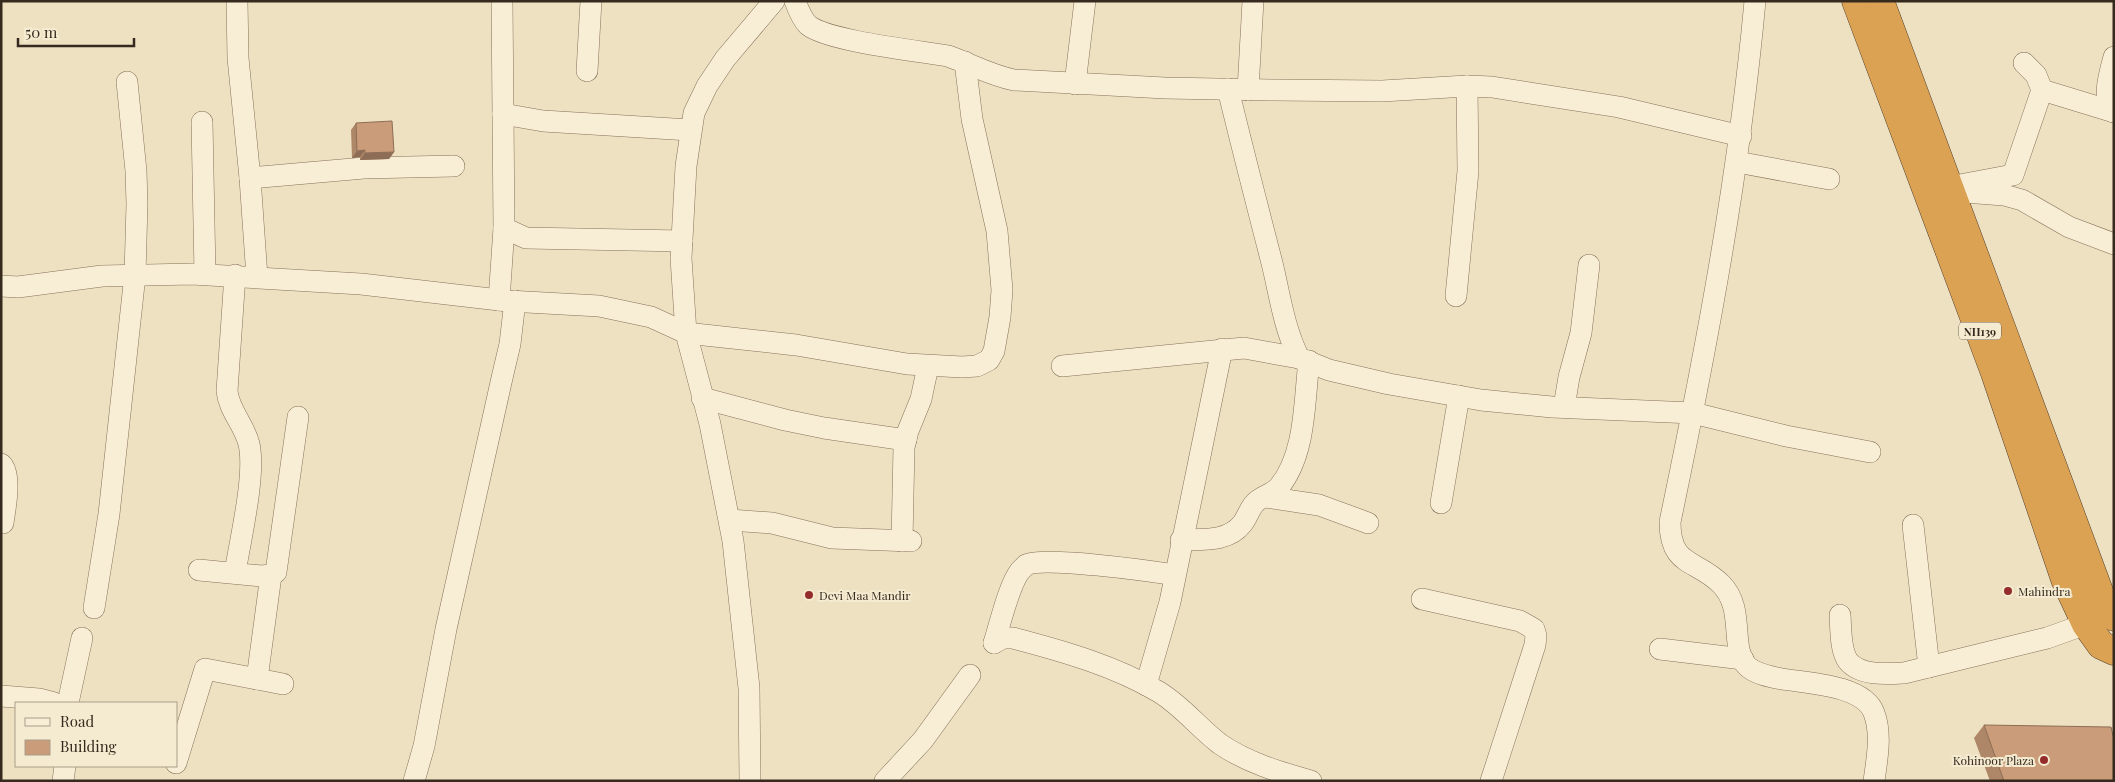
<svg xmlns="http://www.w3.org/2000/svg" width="2115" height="782" font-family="'Playfair Display',serif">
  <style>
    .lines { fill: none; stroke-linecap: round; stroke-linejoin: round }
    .minor-casing { stroke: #86725a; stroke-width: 22 }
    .highway-casing { stroke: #54402e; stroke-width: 29 }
    .minor { stroke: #f8eed5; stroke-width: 21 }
    .highway { stroke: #dba254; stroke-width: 28 }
    .wall { fill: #ae8668 }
    .shaded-wall { fill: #8d6d55 }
    .building { fill: #ca9c79; stroke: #8d6d55 }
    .poi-dot { fill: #942c2b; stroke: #f5ebd1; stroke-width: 2 }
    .labels { text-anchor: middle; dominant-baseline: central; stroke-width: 4; stroke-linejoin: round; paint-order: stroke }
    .shield { fill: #f5ebd1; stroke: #6f6454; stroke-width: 1 }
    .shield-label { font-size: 11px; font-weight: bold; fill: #362a1e }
    .poi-label { font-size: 12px; fill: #362a1e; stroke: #f5ebd1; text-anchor: start }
  </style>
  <rect width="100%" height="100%" fill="#ede1c2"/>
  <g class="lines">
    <g class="minor-casing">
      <g id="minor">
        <polyline points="237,1 238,58 250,178 257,277"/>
        <polyline points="502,1 504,228 526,238 682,241"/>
        <path d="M795 1C798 9 802 19 808 25 827 41 919 51 948 56 971 64 990 75 1014 80L1165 88 1274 90 1382 91 1467 86 1492 87 1619 107 1741 136"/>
        <path d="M1755 1C1739 177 1706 350 1670 522 1670 567 1696 559 1721 584 1746 609 1729 647 1747 666 1755 674 1771 677 1782 679 1807 683 1864 685 1874 713 1882 734 1877 759 1874 781"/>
        <path d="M2114 57C2110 73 2101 98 2114 112"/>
        <polyline points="2024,63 2036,75 2042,90"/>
        <polyline points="587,71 591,1"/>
        <polyline points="1075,84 1085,1"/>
        <path d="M1228 89C1242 147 1257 205 1272 263 1280 296 1284 328 1299 358L1329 370 1389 384 1481 400 1552 407 1693 413 1786 436 1870 452"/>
        <polyline points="1248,90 1253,1"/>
        <polyline points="503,114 543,121 690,130"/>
        <polyline points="202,122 205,274"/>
        <polyline points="1737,162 1829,179"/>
        <polyline points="250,178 364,168 454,166"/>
        <polyline points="1964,192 2004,195 2022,200 2069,227 2114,244"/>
        <polyline points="1936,196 1949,187 2013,175 2042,90 2114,112"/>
        <polyline points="1,286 18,287 102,276 192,274 361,284 508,301 599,306 651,317 686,333 796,345 907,364 962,367 977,366 989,360 994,351 1000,317 1002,290 997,231 972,119 965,62"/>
        <polyline points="1456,296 1468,171 1467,86"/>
        <polyline points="499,300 504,228"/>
        <polyline points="1062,366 1244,348 1299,358"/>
        <polyline points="702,398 785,420 824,428 906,440"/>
        <polyline points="1564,407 1569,377 1581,333 1589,265"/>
        <path d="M1 464C12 474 5 509 3 523"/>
        <polyline points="1266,497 1319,505 1368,523"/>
        <polyline points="1441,503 1459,396"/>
        <polyline points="730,520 772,523 832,538 911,541"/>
        <polyline points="1913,525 1929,667"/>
        <path d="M1181 540C1203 539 1228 542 1242 524 1247 518 1249 510 1254 504 1260 496 1272 495 1279 487 1306 454 1304 402 1309 361"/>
        <polyline points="902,541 904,447 908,431 921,399 928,366"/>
        <polyline points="199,570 262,576 271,575 276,572 298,417"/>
        <path d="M235 573C240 540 256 475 249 444 244 424 229 411 227 391L235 275"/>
        <polyline points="1422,599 1520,621 1534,629 1536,636 1535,645 1491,781"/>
        <polyline points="94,608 109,514 135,275 137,204 136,171 127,82"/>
        <path d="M1840 615C1841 628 1840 650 1848 661 1860 676 1887 674 1904 673L2047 638 2086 624"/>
        <path d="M994 643 1003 638H1013C1063 651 1115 666 1159 692 1182 706 1199 728 1220 744 1248 763 1279 772 1311 781"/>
        <path d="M994 643C1000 624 1009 585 1020 571 1021 570 1025 566 1026 565 1043 556 1150 571 1175 575"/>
        <polyline points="1660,649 1743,659"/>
        <polyline points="257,679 271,575"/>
        <polyline points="1146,685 1170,602 1222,349"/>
        <polyline points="1,696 39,699 54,703"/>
        <polyline points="68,703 82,638"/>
        <polyline points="176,763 205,669 283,684"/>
        <polyline points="63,781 65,766"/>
        <polyline points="414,781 424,746 446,629 502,378 510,344 515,301"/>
        <polyline points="750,781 749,688 733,541 710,424 686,333 681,258 686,166 694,113 707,86 725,59 774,1"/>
        <polyline points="885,781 923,740 970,675"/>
      </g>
    </g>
    <g class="highway-casing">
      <g id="highway">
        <polyline points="1856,1 1995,373 2065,579 2086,624 2101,645 2114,651"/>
        <polyline points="1880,1 2100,594 2114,617"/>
      </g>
    </g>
    <use href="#minor" class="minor"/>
    <use href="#highway" class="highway"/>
  </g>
  <g class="wall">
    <polygon points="356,123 394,152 389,159 360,160 360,157 352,158 351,130"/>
    <polygon points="1984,725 2114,781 1990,781 1974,738"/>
  </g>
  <g class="shaded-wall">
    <polygon points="365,150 360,157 352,158 357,151"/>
    <polygon points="394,152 389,159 360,160 365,153"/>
  </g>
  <g class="building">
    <polygon points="392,121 394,152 365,153 365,150 357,151 356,123"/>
    <polygon points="1984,725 2111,727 2114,740 2114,781 2004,781"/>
  </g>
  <g class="poi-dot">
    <circle cx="2008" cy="591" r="5"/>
    <circle cx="809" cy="595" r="5"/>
    <circle cx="2044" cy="760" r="5"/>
  </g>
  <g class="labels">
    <rect class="shield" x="1959" y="322.5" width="42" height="17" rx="4"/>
    <g class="shield-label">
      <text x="1980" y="331">NH139</text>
    </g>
    <g class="poi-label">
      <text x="2018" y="591">Mahindra</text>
      <text x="819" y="595">Devi Maa Mandir</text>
      <text x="2034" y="760" text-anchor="end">Kohinoor Plaza</text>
    </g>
  </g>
  <rect width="2115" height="782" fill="none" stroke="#362a1e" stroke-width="5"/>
  <rect x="15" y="702" width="162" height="65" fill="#f5ebd1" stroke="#a99e89"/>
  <rect x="25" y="718" width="25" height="8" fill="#f8eed5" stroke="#a99e89"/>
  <text x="60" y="727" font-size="15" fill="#362a1e">Road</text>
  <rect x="25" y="740" width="25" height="15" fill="#ca9c79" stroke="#a99e89"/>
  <text x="60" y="752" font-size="15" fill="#362a1e">Building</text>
  <path d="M18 38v8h116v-8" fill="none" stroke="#362a1e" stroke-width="2.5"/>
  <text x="25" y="38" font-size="15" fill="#362a1e" stroke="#f5ebd1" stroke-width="4" paint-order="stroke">50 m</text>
</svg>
